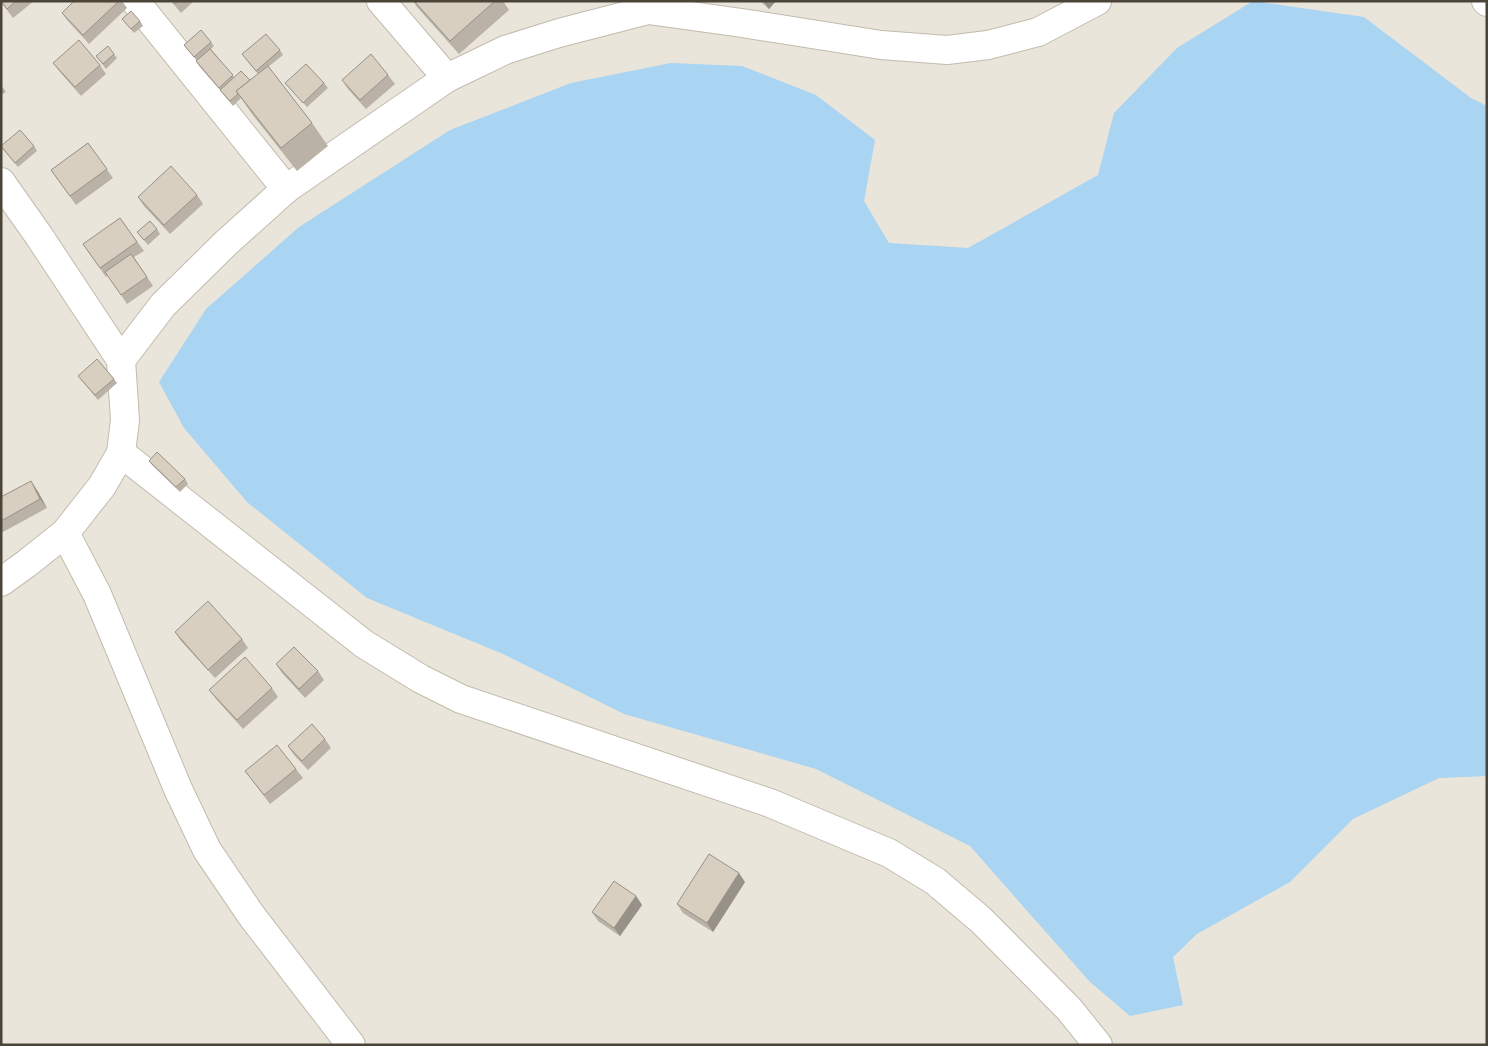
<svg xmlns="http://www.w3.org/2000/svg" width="1488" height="1046" font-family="'Asap Condensed',sans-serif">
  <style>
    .residential { fill: #eae5da }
    .water { fill: #a9d4f2 }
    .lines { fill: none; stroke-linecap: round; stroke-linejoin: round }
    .street-casing { stroke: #c2bbae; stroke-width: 30 }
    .street { stroke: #fff; stroke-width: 28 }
    .wall { fill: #bab2a6 }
    .shaded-wall { fill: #979187 }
    .building { fill: #d8cfc1; stroke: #979187 }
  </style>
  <rect width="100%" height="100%" fill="#f6f3ec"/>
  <rect class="residential" x="1" y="1" width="1486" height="1044"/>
  <polygon class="water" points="1253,1 1364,17 1471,98 1487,106 1487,776 1439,778 1353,819 1290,882 1197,934 1173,957 1183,1005 1130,1016 1090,982 970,846 816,769 624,714 503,654 367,598 247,502 184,428 159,382 206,309 299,227 450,130 571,83 671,63 742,66 816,95 875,140 864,201 889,243 968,248 1098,175 1114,113 1177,48"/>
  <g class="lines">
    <g class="street-casing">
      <g id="street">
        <polyline points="135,1 286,189"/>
        <polyline points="381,1 447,78"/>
        <polyline points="1486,1 1487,2"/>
        <polyline points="1,182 39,236 121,360 125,420 121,453 102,486 65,533"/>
        <polyline points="121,360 163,305 226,243 286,189 447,78 505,50 559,33 648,10 742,23 881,45 947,50 988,45 1038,32 1097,1"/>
        <polyline points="121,453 364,644 421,679 461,699 770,803 889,853 935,881 981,920 1069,1009 1098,1045"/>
        <polyline points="1,582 26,564 65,533 97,594 178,789 207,850 251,915 351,1045"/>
      </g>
    </g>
    <use href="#street" class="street"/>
  </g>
  <g class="wall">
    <polygon points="1,1 34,1 13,18 1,2"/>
    <polygon points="74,1 122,1 127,8 89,44 68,21 62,13"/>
    <polygon points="171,1 194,1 181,13"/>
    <polygon points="413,1 503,1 509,10 459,54 417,7"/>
    <polygon points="760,1 776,1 769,9"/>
    <polygon points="122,19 140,21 143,26 134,33"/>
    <polygon points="211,42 214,46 211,49 234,77 250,80 258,74 242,54 280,50 283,55 268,67 312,123 328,146 297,171 252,114 241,98 233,106 223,94 220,90 199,66 196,61 197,61 184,45"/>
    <polygon points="114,54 117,58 106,69 96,56"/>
    <polygon points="53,63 100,65 106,74 81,96 60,72"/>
    <polygon points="388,75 395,84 366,109 348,89 342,80"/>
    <polygon points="285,83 324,83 328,88 307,107"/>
    <polygon points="1,85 6,92 1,95"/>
    <polygon points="88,143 113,178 76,205 51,170"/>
    <polygon points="34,146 37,151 18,167 1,147"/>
    <polygon points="197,195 203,204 170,234 144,206 138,197"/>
    <polygon points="120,218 144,251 134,257 153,286 127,304 108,275 106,277 83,244"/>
    <polygon points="157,229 160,234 148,245 137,232"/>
    <polygon points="78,376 114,379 117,383 98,400"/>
    <polygon points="149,461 185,479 188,484 180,492 152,465"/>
    <polygon points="37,490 47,508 1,533 1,497"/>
    <polygon points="175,632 242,639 248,648 215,678 181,641"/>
    <polygon points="276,664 318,671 324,680 305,698 282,673"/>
    <polygon points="272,688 278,697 243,729 216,699 209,690"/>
    <polygon points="325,739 331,748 308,770 294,755 288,746"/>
    <polygon points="296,769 303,778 270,804 245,771"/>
    <polygon points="745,882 713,932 683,913 677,904"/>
    <polygon points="636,896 642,905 620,936 598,921 592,912"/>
  </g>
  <g class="shaded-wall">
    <polygon points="763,1 776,1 769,9"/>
    <polygon points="31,481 37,490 47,508 40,499"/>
    <polygon points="739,873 745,882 713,932 707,923"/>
    <polygon points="636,896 642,905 620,936 614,928"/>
  </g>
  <g class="building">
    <polygon points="1,1 16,1 7,9"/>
    <polygon points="74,1 119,1 83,35 62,13"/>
    <polygon points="172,1 178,1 174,4"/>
    <polygon points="414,1 495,1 450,41"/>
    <polygon points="131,11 140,21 131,29 122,19"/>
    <polygon points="201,30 211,42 194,57 184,45"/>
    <polygon points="266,34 280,50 256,71 242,54"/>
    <polygon points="79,40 100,65 75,87 53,63"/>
    <polygon points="108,46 114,54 103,64 96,56"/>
    <polygon points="210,49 233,75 219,88 196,61"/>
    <polygon points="371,54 388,75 360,100 342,80"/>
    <polygon points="306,64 324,83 303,103 285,83"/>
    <polygon points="268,66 312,123 281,148 236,91"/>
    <polygon points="241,71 250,80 236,91 238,94 230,101 220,90"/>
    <polygon points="20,130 34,146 15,163 1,146"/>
    <polygon points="88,143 107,169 70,196 51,170"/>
    <polygon points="171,166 197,195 164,225 138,197"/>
    <polygon points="120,218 137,242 100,268 83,244"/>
    <polygon points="150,221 157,229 144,240 137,232"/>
    <polygon points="131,254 147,277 121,295 105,272"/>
    <polygon points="97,359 114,379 95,395 78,376"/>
    <polygon points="157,452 185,479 176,487 149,461"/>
    <polygon points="31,481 40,499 1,521 1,497"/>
    <polygon points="208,601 242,639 208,670 175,632"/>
    <polygon points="294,647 318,671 299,689 276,664"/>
    <polygon points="245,657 272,688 237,720 209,690"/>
    <polygon points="312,724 325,739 302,761 288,746"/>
    <polygon points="277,745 296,769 264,795 245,771"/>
    <polygon points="709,854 739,873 707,923 677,904"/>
    <polygon points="614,881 636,896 614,928 592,912"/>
  </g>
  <rect width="1488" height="1046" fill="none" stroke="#4b4439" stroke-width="5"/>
</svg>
